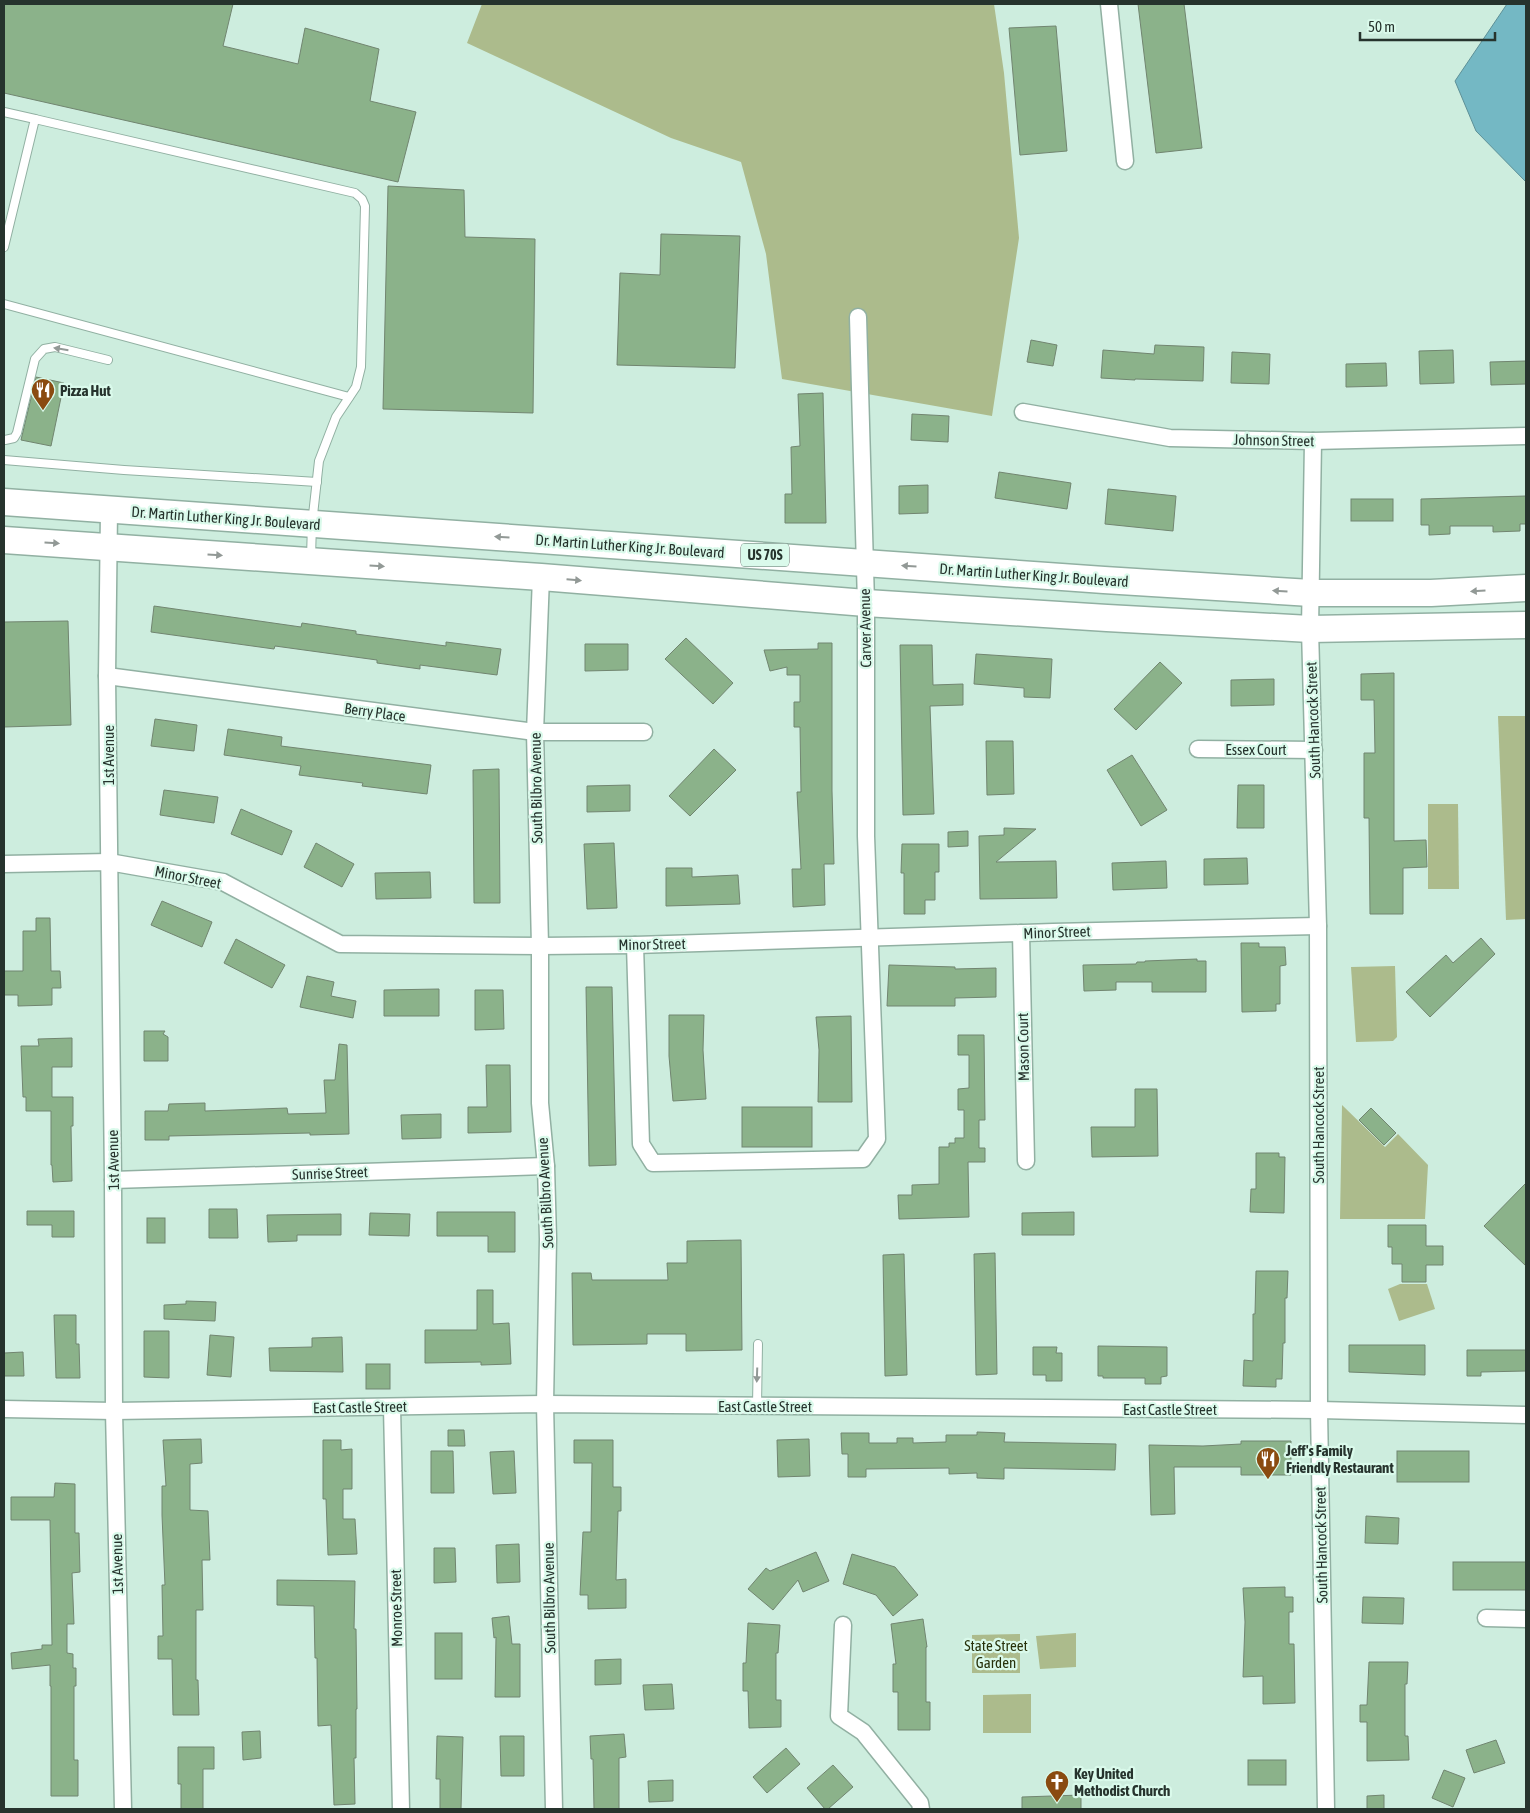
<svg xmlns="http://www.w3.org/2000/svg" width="1530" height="1813" font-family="'Asap Condensed',sans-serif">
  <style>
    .green { fill: #acbb8c }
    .water { fill: #74b8c4; stroke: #5d9097 }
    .building { fill: #8bb28a; stroke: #718570 }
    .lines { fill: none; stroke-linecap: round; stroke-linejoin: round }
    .lane-casing { stroke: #91b0a2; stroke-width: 10 }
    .street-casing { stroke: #91b0a2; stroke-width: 19 }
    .primary-casing { stroke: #91b0a2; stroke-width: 29 }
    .lane { stroke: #fff; stroke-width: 8 }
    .street { stroke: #fff; stroke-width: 16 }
    .primary { stroke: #fff; stroke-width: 26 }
    .oneway { fill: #929996 }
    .labels { text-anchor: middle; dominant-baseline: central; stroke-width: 4.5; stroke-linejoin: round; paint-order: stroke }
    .shield { fill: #dafaeb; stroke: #5c6f66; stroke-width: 1 }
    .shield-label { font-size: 14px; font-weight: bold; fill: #26332d }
    .poi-label { font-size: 15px; font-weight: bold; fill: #26332d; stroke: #dafaeb; text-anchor: start }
    .street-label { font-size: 15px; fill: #26332d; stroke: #dafaeb }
    .park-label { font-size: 15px; fill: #27310a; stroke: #dafaeb }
  </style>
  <rect width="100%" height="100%" fill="#cdedde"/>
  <g class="green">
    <polygon points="482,4 994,4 1004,73 1019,238 992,416 782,379 766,254 741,162 671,138 467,43"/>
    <polygon points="1498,716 1526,716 1526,919 1506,920"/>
    <polygon points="1428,804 1458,804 1459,889 1428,889"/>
    <polygon points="1395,966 1397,1037 1393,1041 1356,1042 1351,967"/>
    <polygon points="1342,1105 1385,1147 1398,1134 1428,1165 1425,1219 1340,1219"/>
    <polygon points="1400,1284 1427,1284 1435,1309 1399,1321 1388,1289"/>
    <polygon points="1076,1633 1076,1667 1040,1669 1036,1636"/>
    <polygon points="1020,1634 1020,1673 972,1673 972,1635"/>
    <polygon points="1031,1694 1031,1733 983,1733 983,1695"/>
  </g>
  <polygon class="water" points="1507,4 1526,4 1526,182 1476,131 1455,81"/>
  <g class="building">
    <polygon points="4,4 233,4 223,46 298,64 305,28 379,49 370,101 416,112 398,182 4,93"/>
    <polygon points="1138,4 1184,4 1202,148 1156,153"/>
    <polygon points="1056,26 1067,151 1020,155 1009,28"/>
    <polygon points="388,186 464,190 465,237 535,239 533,413 383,409"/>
    <polygon points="661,234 740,236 735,368 617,365 620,273 660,275"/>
    <polygon points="1031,340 1057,345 1053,366 1027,362"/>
    <polygon points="1155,345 1204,347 1203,381 1135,379 1135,380 1101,378 1103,350 1154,354"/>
    <polygon points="1453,350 1454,383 1420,384 1419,351"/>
    <polygon points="1232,352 1270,354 1269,384 1231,383"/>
    <polygon points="1526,361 1526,384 1491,385 1490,362"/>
    <polygon points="1386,363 1387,386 1346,387 1346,364"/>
    <polygon points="36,377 64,383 51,446 21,440"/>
    <polygon points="823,393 826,523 785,523 785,494 792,494 791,447 800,446 798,394"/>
    <polygon points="912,414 949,416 948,442 911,440"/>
    <polygon points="999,472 1071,483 1067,509 995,498"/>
    <polygon points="928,485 928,513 899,514 899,486"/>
    <polygon points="1108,489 1176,496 1173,531 1105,524"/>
    <polygon points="1526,496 1526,524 1520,524 1520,531 1493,532 1493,526 1450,526 1450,534 1429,535 1429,525 1421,525 1421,499"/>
    <rect x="1351" y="499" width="42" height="22"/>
    <polygon points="154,606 301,627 302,623 356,631 356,634 446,646 446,642 501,649 497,675 420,665 420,669 377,663 377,660 275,646 274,649 151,632"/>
    <polygon points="68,621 71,725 4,727 4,622"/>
    <polygon points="686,638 733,683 713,704 665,659"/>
    <polygon points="818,643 832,643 832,791 834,864 824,864 825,905 793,907 792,869 801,869 797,792 801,792 800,727 794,727 794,702 800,702 800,675 787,675 787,667 770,671 764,650 818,649"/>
    <polygon points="585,644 628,644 628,670 585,671"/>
    <polygon points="900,645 932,645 933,685 963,684 963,705 930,706 934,814 903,815"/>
    <polygon points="976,654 1052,659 1050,698 1024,697 1024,688 974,684"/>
    <polygon points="1160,662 1182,683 1136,730 1114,709"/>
    <polygon points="1394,673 1394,841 1426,840 1427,867 1403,868 1403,914 1370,914 1369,818 1364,818 1364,753 1375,753 1374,700 1361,700 1361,674"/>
    <polygon points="1274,679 1274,705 1231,706 1231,680"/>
    <polygon points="155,719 197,725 194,751 151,746"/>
    <polygon points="228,729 282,737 281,746 431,765 427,794 362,786 363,783 299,775 301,766 224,755"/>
    <polygon points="986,741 1013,741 1014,794 987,795"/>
    <polygon points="714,749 736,770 690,816 669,796"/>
    <polygon points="1132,755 1167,810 1141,826 1107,770"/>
    <polygon points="499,769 500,903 474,903 473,770"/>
    <polygon points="630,785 630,811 587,812 587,786"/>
    <polygon points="1238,785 1264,785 1264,828 1237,828"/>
    <polygon points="164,790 218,797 214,823 160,815"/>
    <polygon points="241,809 292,831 282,855 231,834"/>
    <polygon points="1004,828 1036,829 996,862 1056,861 1057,898 980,899 979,836 1004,835"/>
    <polygon points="968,831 968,846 948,847 948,832"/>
    <polygon points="316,843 354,864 342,887 304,867"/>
    <polygon points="614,843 617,908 587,909 584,844"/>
    <polygon points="902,844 939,844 939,872 935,872 935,900 925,900 925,914 904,914 904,873 901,873"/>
    <polygon points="1247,858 1248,884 1204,885 1204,859"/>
    <polygon points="1166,861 1167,888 1113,890 1112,863"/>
    <polygon points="666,868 692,868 692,877 738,875 740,904 666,906"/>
    <polygon points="430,872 431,898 376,899 375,873"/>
    <polygon points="162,901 212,922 202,947 151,925"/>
    <polygon points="36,918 50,918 51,971 60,971 61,988 52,988 52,1005 18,1006 18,995 4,995 4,971 23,971 23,931 36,931"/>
    <polygon points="1481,938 1495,954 1430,1017 1406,992 1446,955 1453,963"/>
    <polygon points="236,939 285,965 272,988 224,963"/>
    <polygon points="1241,943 1259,943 1259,947 1285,947 1286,965 1280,966 1280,1004 1276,1004 1276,1011 1242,1012"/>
    <polygon points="1197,959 1197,961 1206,961 1206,992 1152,992 1152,982 1116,982 1116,990 1084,991 1083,965 1136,964 1137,962 1145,962 1145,961"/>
    <polygon points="889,965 955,967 955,969 996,968 996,997 955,998 955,1006 887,1006"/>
    <polygon points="307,976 334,982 331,996 356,1001 353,1018 300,1007"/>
    <polygon points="586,987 612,987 616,1165 589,1166"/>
    <polygon points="439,989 439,1016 384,1016 384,990"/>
    <polygon points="475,990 503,990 504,1029 475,1030"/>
    <polygon points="669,1015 704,1015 703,1050 706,1099 673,1101 669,1056"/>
    <polygon points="851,1016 852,1102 818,1102 819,1050 816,1017"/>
    <polygon points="144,1031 165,1031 163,1034 168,1037 168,1061 144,1061"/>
    <polygon points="958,1035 984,1035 985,1120 979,1120 979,1148 985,1148 985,1162 968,1162 969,1217 899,1219 898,1195 912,1195 912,1185 939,1184 939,1147 949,1147 949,1143 955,1143 955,1138 964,1138 964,1110 958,1110 958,1089 969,1088 969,1055 958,1055"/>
    <polygon points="72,1038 72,1067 52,1067 52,1097 73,1097 73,1126 71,1126 72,1181 53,1182 52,1165 51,1165 51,1111 26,1111 26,1097 23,1097 21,1046 39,1046 38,1039"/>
    <polygon points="339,1044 347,1045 349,1134 310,1135 310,1133 169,1136 169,1140 145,1140 145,1111 168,1111 169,1104 205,1103 205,1111 287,1108 288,1114 326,1113 324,1080 335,1080"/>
    <polygon points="486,1065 510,1065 511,1132 468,1133 468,1107 487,1107"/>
    <polygon points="1135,1089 1157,1089 1158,1156 1092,1157 1091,1127 1135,1127"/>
    <rect x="742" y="1107" width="70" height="40"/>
    <polygon points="1371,1108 1396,1133 1384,1145 1359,1120"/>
    <polygon points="441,1114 441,1138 402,1139 401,1115"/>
    <polygon points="1256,1153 1279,1153 1279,1157 1285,1157 1284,1213 1250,1212 1251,1189 1256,1189"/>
    <polygon points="1526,1183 1526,1266 1484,1226"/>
    <polygon points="209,1209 237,1209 238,1238 209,1238"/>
    <polygon points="27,1211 74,1211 74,1237 52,1237 52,1225 27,1225"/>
    <polygon points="437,1212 515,1212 515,1252 488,1252 488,1236 437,1236"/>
    <polygon points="1074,1212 1074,1235 1022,1235 1022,1213"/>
    <polygon points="370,1213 410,1214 409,1236 369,1235"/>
    <polygon points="341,1214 341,1235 297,1235 297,1241 268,1242 267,1215"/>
    <rect x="147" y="1218" width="18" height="25"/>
    <polygon points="1388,1225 1426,1225 1426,1246 1443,1246 1443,1265 1426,1265 1426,1282 1402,1282 1402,1264 1392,1264 1392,1247 1388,1247"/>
    <polygon points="741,1240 742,1350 686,1351 686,1334 647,1334 647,1344 573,1345 572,1273 591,1273 592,1280 668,1280 667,1263 687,1263 687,1241"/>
    <polygon points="995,1253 997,1374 976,1375 974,1254"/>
    <polygon points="904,1254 907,1375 885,1376 883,1255"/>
    <polygon points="1256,1271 1288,1271 1287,1298 1285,1298 1285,1343 1283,1343 1282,1379 1276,1379 1276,1387 1243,1386 1244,1360 1253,1361 1253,1314 1255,1314"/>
    <polygon points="477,1290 493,1290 493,1324 509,1323 511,1364 481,1365 481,1362 425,1363 425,1330 477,1330"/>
    <polygon points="186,1301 216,1302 215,1321 164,1319 164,1305 186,1304"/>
    <polygon points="54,1315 76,1315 76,1344 79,1344 80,1378 56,1378"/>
    <polygon points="144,1331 169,1331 169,1378 144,1377"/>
    <polygon points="210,1335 234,1337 231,1377 207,1375"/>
    <polygon points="342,1337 343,1372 270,1371 269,1348 312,1347 312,1338"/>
    <polygon points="1349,1345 1425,1345 1425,1375 1349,1372"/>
    <polygon points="1098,1346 1167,1347 1167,1376 1161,1377 1161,1384 1145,1384 1145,1378 1103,1378 1103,1376 1098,1376"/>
    <polygon points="1033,1347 1057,1347 1056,1353 1062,1353 1062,1381 1046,1381 1046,1375 1033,1375"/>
    <polygon points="1467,1350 1526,1350 1526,1371 1481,1372 1481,1376 1467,1376"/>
    <polygon points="23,1352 24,1376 4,1376 4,1353"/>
    <rect x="366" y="1364" width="24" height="25"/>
    <polygon points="448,1430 464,1430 465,1446 448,1446"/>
    <polygon points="977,1432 1005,1433 1004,1442 1116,1444 1115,1470 1004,1468 1004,1479 977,1478 977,1473 949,1474 949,1468 866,1469 866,1477 848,1477 848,1454 842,1454 841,1433 869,1433 869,1443 897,1443 897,1438 913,1438 913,1443 946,1442 946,1435 977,1435"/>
    <polygon points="201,1439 202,1463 190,1464 190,1510 208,1511 210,1560 202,1560 203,1610 196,1610 196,1680 198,1680 199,1715 173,1715 172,1659 158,1659 158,1636 163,1636 162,1585 165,1585 162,1515 162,1486 166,1486 163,1440"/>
    <polygon points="809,1439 810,1476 778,1477 777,1440"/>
    <polygon points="323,1440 341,1440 341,1450 352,1449 352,1489 343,1489 343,1519 355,1519 357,1554 328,1555 326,1499 323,1499"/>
    <polygon points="574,1440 613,1440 613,1487 621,1487 621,1511 618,1511 616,1580 626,1579 626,1608 588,1609 588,1595 580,1595 583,1532 591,1532 592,1463 574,1463"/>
    <polygon points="1241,1441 1291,1441 1291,1475 1241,1475 1241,1467 1174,1467 1175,1514 1151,1515 1149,1445 1203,1446 1241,1444"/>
    <polygon points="431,1451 453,1451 454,1493 431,1493"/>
    <polygon points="514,1451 516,1493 493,1494 490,1452"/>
    <rect x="1397" y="1451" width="72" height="31"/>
    <polygon points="55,1483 75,1484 75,1533 79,1533 80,1572 72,1573 74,1624 67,1624 67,1653 73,1654 73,1668 76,1668 76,1686 74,1686 74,1760 78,1760 78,1796 51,1796 51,1686 50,1686 50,1665 12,1669 11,1653 42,1649 42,1645 52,1645 50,1520 11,1520 11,1497 54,1497"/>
    <polygon points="1366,1516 1399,1518 1398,1544 1365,1543"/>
    <polygon points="519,1544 520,1582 497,1583 496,1545"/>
    <polygon points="434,1548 455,1548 456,1582 434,1583"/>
    <polygon points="816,1552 829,1581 803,1592 798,1580 773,1610 748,1589 766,1568 770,1571"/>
    <polygon points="852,1554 895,1567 918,1595 893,1616 876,1595 843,1584"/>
    <rect x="1453" y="1562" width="73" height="28"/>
    <polygon points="277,1580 355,1581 354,1629 356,1629 357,1709 356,1709 356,1758 354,1758 355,1804 334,1805 331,1725 318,1726 317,1658 315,1658 314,1606 277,1605"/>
    <polygon points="1285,1587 1285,1597 1293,1597 1293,1612 1289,1612 1289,1644 1294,1644 1295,1703 1263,1704 1263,1676 1243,1677 1245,1622 1243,1588"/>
    <polygon points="1363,1597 1404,1598 1403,1624 1362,1623"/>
    <polygon points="509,1616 512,1644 520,1644 520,1697 495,1697 496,1637 494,1638 492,1618"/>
    <polygon points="923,1619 927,1647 926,1647 926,1702 930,1702 930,1730 898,1730 898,1692 893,1692 893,1664 896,1664 891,1624"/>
    <polygon points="748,1623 780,1625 778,1653 776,1653 776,1700 781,1700 781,1727 749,1728 748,1691 743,1691 743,1663 746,1663"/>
    <rect x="435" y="1633" width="27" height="46"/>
    <polygon points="621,1659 621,1684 595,1685 595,1660"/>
    <polygon points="1369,1662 1408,1662 1407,1684 1405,1684 1405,1736 1408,1736 1409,1760 1367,1761 1367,1722 1360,1722 1360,1705 1367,1705"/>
    <polygon points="672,1684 674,1709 645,1710 643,1685"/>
    <polygon points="260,1731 261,1758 243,1760 242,1732"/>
    <polygon points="624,1734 626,1757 619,1758 619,1809 594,1809 593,1759 591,1759 590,1736"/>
    <polygon points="437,1736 463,1737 461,1809 440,1809 440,1779 436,1779"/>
    <polygon points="500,1736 524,1736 524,1776 501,1776"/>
    <polygon points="1496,1740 1505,1763 1474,1773 1466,1750"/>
    <polygon points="178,1747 214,1747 214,1769 203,1769 203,1809 181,1809 181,1784 178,1784"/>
    <polygon points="786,1748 800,1764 767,1793 753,1777"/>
    <rect x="1248" y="1760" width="38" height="25"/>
    <polygon points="833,1765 853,1787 828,1809 825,1809 807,1788"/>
    <polygon points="1444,1770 1465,1778 1453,1807 1432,1798"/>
    <polygon points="673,1780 673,1801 649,1802 648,1781"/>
    <polygon points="1081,1795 1081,1809 1022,1809 1022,1797"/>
    <polygon points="1384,1795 1384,1809 1367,1809 1367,1796"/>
  </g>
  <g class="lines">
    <g class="lane-casing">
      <g id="lane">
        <polyline points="4,112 35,119 4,247"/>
        <polyline points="35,119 355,193 362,199 365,206 361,367 356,387 336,417 319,461 312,524 311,557"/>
        <polyline points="4,304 349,397"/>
        <polyline points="5,440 14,438 17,433 35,359 44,349 55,347 108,360"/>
        <polyline points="4,460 124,470 317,482"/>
        <polyline points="757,1406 758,1344"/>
      </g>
    </g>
    <g class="street-casing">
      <g id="street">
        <polyline points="1109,4 1125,161"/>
        <polyline points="1023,412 1170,438 1313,441 1526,436"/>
        <polyline points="1313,441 1310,629 1318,926 1319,1410 1326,1809"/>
        <polyline points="109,510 107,676 113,1180 114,1411 123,1809"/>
        <polyline points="541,577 535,732 540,946 540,1103 546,1166 548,1239 545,1404 554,1809"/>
        <polyline points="107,676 535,732 644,732"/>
        <polyline points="1198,749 1314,750"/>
        <polyline points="4,864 109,862 223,882 340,944 540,946 635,945 1053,932 1318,926"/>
        <polyline points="1021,933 1026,1161"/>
        <polyline points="635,945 641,1144 653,1163 863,1159 877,1139 866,836 866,603 858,317"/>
        <polyline points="113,1180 546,1166"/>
        <polyline points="392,1407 401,1809"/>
        <polyline points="4,1409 114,1411 545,1404 1319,1410 1526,1415"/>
        <polyline points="1486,1618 1526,1619"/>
        <polyline points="843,1625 839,1716 863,1732 920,1803 921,1809"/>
      </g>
    </g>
    <g class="primary-casing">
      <g id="primary">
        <polyline points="4,502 1104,580 1311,593 1431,593 1526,588"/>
        <polyline points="4,540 541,577 866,603 1107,618 1310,629 1526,625"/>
      </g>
    </g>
    <use href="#lane" class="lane"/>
    <use href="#street" class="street"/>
    <use href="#primary" class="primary"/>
  </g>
  <defs><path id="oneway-solid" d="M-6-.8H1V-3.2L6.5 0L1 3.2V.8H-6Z" transform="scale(1.25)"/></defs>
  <g class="oneway">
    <use href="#oneway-solid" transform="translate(61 349) rotate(-171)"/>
    <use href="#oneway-solid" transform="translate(502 537) rotate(-176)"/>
    <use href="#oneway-solid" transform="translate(52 543) rotate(4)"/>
    <use href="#oneway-solid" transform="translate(215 555) rotate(4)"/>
    <use href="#oneway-solid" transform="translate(377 566) rotate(4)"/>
    <use href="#oneway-solid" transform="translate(909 566) rotate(-176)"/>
    <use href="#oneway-solid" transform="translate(574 580) rotate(5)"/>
    <use href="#oneway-solid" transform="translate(1280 591) rotate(-177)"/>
    <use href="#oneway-solid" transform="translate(1478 591) rotate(177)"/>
    <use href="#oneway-solid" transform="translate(757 1375) rotate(92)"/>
  </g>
  <defs>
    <g id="restaurant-pin" transform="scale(1.25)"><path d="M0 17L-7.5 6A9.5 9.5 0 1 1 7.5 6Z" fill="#8a4b10" stroke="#dafaeb"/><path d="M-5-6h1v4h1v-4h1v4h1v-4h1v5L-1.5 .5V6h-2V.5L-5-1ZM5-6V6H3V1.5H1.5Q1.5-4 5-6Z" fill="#fff"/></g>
    <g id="church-pin" transform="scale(1.25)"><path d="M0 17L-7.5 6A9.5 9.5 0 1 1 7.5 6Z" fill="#8a4b10" stroke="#dafaeb"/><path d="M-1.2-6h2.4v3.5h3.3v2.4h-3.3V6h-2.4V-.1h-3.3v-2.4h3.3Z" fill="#fff"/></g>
  </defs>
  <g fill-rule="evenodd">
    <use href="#restaurant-pin" x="43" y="390"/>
    <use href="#restaurant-pin" x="1268" y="1459"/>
    <use href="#church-pin" x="1057" y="1782"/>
  </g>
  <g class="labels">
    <rect class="shield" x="741" y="543.5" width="48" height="23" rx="4"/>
    <g class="shield-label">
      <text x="765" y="555">US 70S</text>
    </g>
    <g class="poi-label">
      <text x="60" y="390">Pizza Hut</text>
      <text x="1286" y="1450">Jeff's Family<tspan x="1286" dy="17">Friendly Restaurant</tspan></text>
      <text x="1074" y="1773">Key United<tspan x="1074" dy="17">Methodist Church</tspan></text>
    </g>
    <g class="street-label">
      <text transform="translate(1274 440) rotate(1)">Johnson Street</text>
      <text transform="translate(226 518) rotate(4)">Dr. Martin Luther King Jr. Boulevard</text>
      <text transform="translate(630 546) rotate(4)">Dr. Martin Luther King Jr. Boulevard</text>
      <text transform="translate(1034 575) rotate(4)">Dr. Martin Luther King Jr. Boulevard</text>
      <text transform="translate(865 628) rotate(-91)">Carver Avenue</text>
      <text transform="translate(375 712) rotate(8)">Berry Place</text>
      <text transform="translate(1313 720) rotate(-92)">South Hancock Street</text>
      <text x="1256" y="749">Essex Court</text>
      <text transform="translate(108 755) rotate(-90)">1st Avenue</text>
      <text transform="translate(536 788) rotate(-91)">South Bilbro Avenue</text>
      <text transform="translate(188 877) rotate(11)">Minor Street</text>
      <text transform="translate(1057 932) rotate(-2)">Minor Street</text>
      <text transform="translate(652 944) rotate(-1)">Minor Street</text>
      <text transform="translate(1023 1047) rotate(-91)">Mason Court</text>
      <text transform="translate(1318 1125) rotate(-90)">South Hancock Street</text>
      <text transform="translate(113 1160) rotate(-91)">1st Avenue</text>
      <text transform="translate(330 1173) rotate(-2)">Sunrise Street</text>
      <text transform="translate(545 1193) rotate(-93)">South Bilbro Avenue</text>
      <text x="765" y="1406">East Castle Street</text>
      <text transform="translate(360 1407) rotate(-1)">East Castle Street</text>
      <text x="1170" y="1409">East Castle Street</text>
      <text transform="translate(1321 1545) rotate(-91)">South Hancock Street</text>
      <text transform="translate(117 1564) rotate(-91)">1st Avenue</text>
      <text transform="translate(549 1598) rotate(-91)">South Bilbro Avenue</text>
      <text transform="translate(396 1608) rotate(-91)">Monroe Street</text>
    </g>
    <g class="park-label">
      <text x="996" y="1645">State Street<tspan x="996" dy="17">Garden</tspan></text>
    </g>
  </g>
  <rect width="1530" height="1813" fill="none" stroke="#26332d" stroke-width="10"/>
  <path d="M1360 32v8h135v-8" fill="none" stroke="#26332d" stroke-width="2.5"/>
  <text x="1368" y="32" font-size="15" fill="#26332d" stroke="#dafaeb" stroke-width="4" paint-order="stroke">50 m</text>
</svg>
